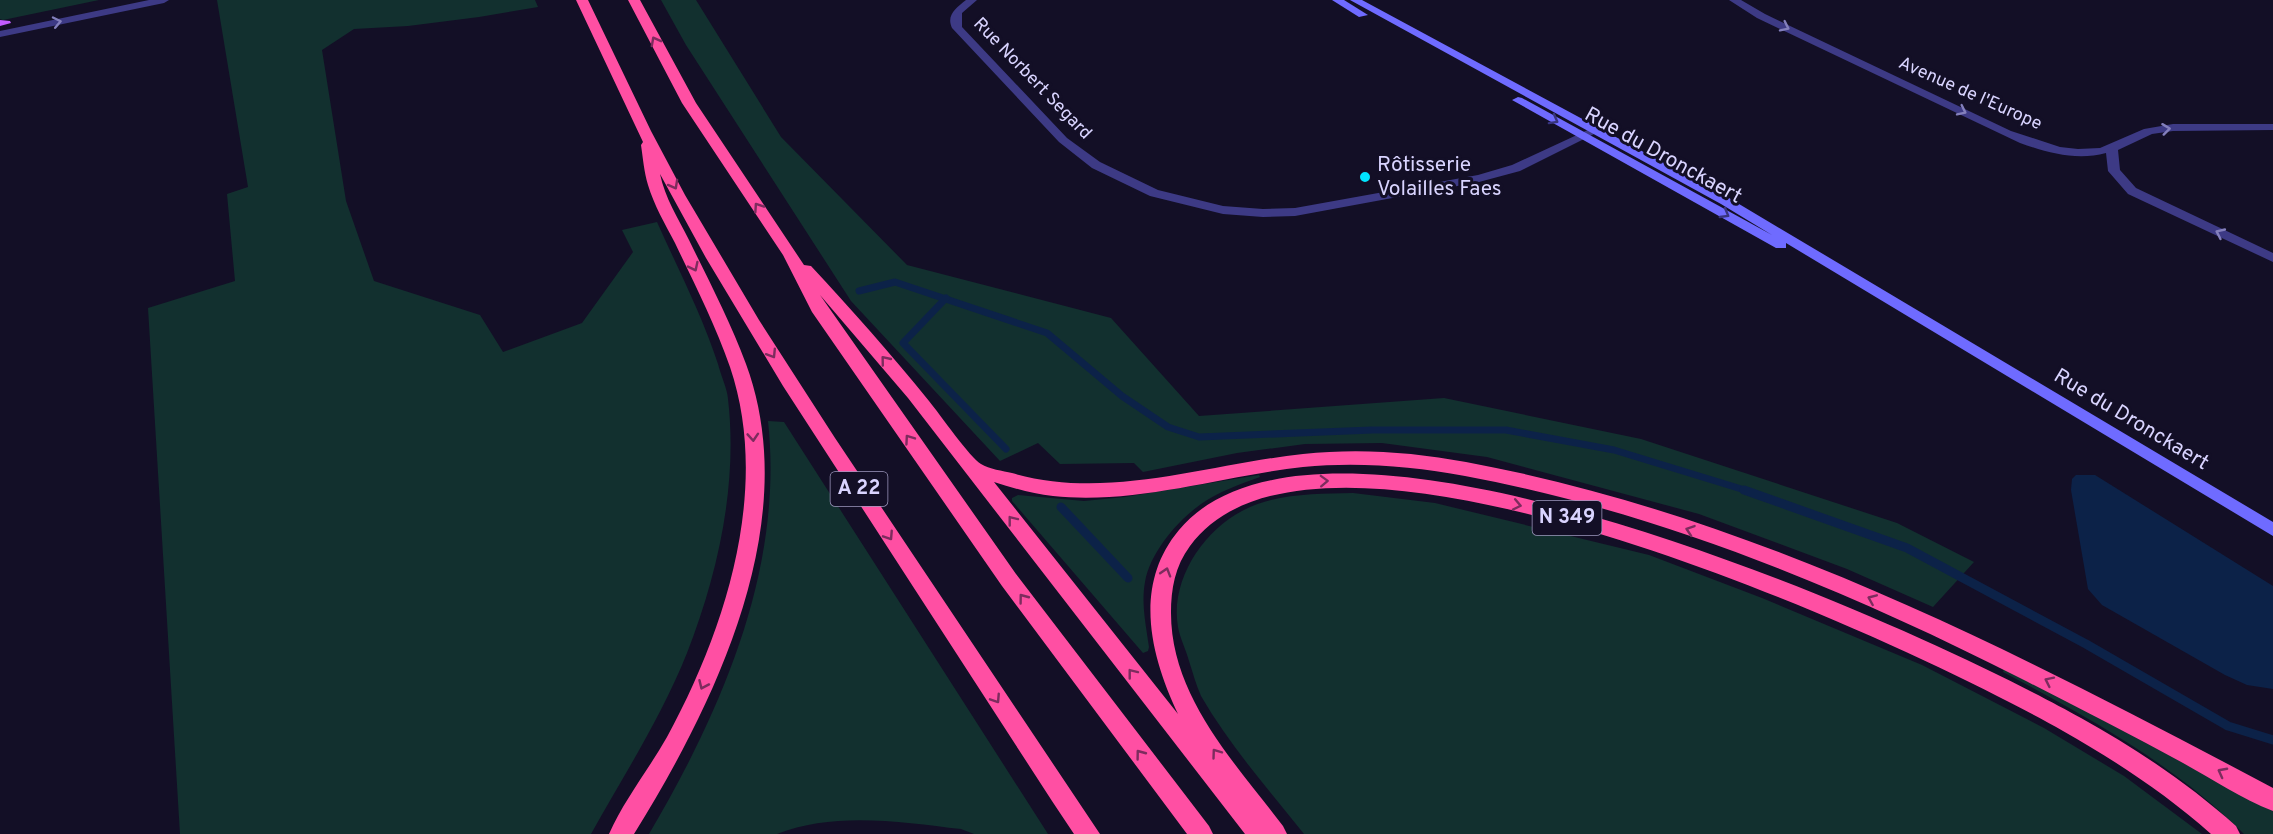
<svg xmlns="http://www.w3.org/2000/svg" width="2273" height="834" font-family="Overpass,sans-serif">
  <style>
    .green { fill: #12302f }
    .water { fill: #0c2248 }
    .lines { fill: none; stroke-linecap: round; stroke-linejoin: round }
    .stream-far1 { stroke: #0c2248; stroke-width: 7 }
    .stream { stroke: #0c2248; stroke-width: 9 }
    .street { fill: #3d3a85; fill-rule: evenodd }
    .secondary { fill: #6f6bff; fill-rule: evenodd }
    .primary { fill: #c25bff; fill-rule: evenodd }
    .highway { fill: #ff4fa3; fill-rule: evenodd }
    .oneway { stroke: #837fbc }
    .oneway2 { stroke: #7d2c5e }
    .oneway3 { stroke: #38347d }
    .poi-dot { fill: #00e5ff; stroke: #130f26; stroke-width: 2 }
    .labels { text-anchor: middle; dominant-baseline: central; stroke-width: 6; stroke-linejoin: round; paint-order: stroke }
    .far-street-label { font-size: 18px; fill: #d9d4ff; stroke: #130f26 }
    .shield { fill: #130f26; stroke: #9e99be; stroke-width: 1.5 }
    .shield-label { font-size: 20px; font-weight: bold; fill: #d9d4ff }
    .street-label { font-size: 21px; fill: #d9d4ff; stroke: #130f26 }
    .poi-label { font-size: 21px; fill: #d9d4ff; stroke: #130f26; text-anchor: start }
  </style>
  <rect width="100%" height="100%" fill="#130f26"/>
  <g class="green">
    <polygon points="0,0 99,0 3,20 0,19"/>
    <path d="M217 0H535L538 7 479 17 408 26 354 29 322 50 346 201 374 281 480 315 503 352 582 323 633 252 622 230 657 222C678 269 702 315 718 364 721 376 727 388 728 399 738 484 718 574 687 653 662 716 624 775 591 834H180L148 308 235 281 227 194 248 187Z"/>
    <polygon points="661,0 696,0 781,137 907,265 1111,318 1199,416 1444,398 1641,439 1897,523 1974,562 1933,607 1847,569 1699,514 1487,457 1382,443 1305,444 1237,453 1143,472 1134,463 1060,464 1038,443 1000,461 851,301 686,45"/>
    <path d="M768 421 784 422 1048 834H974L961 829C902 822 834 811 777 834H649C722 710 784 568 768 421Z"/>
    <path d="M1259 475 1260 477C1240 484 1218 492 1201 504 1177 521 1150 553 1145 582 1141 604 1146 625 1149 647L1148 651 1143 653 1012 501V498L1018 495 1084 501 1125 497Z"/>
    <path d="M1353 493 1435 503 1649 555 1762 598 1922 665 2044 728 2124 776 2202 834H1304C1268 789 1230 746 1201 696 1196 685 1193 673 1189 661 1186 650 1180 638 1178 627 1170 581 1202 532 1242 511 1275 493 1316 494 1353 493Z"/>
    <path d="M2004 667 2273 811V834H2244C2175 765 2090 718 2003 672Z"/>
  </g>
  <polygon class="water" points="2076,475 2095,475 2273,586 2273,689 2247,685 2225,675 2102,605 2088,589 2071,490 2072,479"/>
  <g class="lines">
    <g class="stream-far1">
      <polyline points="859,291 895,282 1047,333 1122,396 1168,427 1199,437 1372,430 1506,430 1614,450 1748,491"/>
      <polyline points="946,298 903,343 1006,449"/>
    </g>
    <g class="stream">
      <polyline points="1744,490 1907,548 2086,644 2228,726 2273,740"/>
      <polyline points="1061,507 1128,578"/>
    </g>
    <g class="street">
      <polygon points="149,0 169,0 164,3 0,37 0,31"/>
      <path d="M966 0H977L962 13V27L1067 138 1100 162 1158 190 1223 206 1263 209 1295 208 1478 175 1512 165 1592 128 1596 127 1602 130 1520 171 1479 182 1295 216 1263 217 1223 214 1150 196 1092 168 1059 142 952 28C946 15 956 8 966 0Z"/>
      <path d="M1729 0H1741L1765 14 2011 131 2060 147 2078 149 2100 148 2144 129 2173 124H2273V130L2173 131 2152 134 2118 150 2120 170 2136 188 2273 253V262L2128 194 2108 171 2106 153C2077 161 2048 153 2020 143L1757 18Z"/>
    </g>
    <g class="secondary">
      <polygon points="1332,0 1344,0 1368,15 1359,17"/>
      <polygon points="1350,0 1362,0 1729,198 2273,522 2273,536 1786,243 1786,248 1776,248 1512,100 1518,97 1522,98 1772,235 1721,204"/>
    </g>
    <polygon class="primary" points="0,20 10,21 11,23 0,26"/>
    <g class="highway">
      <path d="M576 0H588L651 131 685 195 759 320 835 438 1100 834H1074L1052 801 783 386 706 258 660 174C665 198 678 218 689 240 709 281 730 321 746 364 804 521 716 702 634 834H609C624 800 649 769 667 737 726 629 771 488 730 367 715 324 694 283 675 243 665 224 654 205 648 185 644 172 643 158 641 145L643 142Z"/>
      <path d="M628 0H640L696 103 804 265 811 266C852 310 892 355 929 401 939 413 971 459 981 464 989 469 1003 471 1012 473 1108 501 1208 464 1303 454 1358 448 1412 452 1466 462 1753 515 2017 652 2273 788V811C2242 799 2212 779 2183 763 2129 734 2075 706 2020 678 1845 589 1658 512 1465 476 1411 466 1357 462 1303 467 1221 476 1136 505 1053 496 1033 494 1013 488 994 482L1178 714C1150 655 1133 585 1179 530 1323 357 1923 629 2081 718 2137 749 2189 784 2236 826L2240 834H2211C2166 794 2116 761 2063 731 1914 646 1320 368 1190 546 1175 566 1171 589 1171 613 1171 697 1236 764 1283 826L1287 834H1245L908 398 820 295 1016 574 1209 826 1213 834H1187L1002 586 812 312 783 255 682 103Z"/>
    </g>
  </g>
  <defs><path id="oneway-chevron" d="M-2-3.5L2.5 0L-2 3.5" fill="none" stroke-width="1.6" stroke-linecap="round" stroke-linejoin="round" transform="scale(1.5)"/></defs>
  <g class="oneway">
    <use href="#oneway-chevron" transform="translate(57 22) rotate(-12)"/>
    <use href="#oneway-chevron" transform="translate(1785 27) rotate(26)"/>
    <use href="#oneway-chevron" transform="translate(1962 111) rotate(26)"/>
    <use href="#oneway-chevron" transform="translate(2166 129) rotate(-7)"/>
    <use href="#oneway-chevron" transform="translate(2220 233) rotate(-155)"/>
  </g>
  <g class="oneway2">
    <use href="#oneway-chevron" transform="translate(655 41) rotate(-118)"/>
    <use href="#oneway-chevron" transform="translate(674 185) rotate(61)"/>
    <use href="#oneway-chevron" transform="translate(758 207) rotate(-124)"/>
    <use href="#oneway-chevron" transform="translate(694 267) rotate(64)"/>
    <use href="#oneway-chevron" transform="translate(772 354) rotate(58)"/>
    <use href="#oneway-chevron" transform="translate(885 360) rotate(-129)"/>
    <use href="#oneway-chevron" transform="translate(753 437) rotate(86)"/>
    <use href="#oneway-chevron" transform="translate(909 439) rotate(-125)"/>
    <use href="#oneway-chevron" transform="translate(1324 481) rotate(-2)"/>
    <use href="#oneway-chevron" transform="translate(1517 505) rotate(12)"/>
    <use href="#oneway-chevron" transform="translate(1012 520) rotate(-128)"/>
    <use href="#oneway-chevron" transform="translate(1690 530) rotate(-161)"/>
    <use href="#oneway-chevron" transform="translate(889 536) rotate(57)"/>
    <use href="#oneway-chevron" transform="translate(1166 572) rotate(-73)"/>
    <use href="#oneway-chevron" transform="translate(1023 598) rotate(-127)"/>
    <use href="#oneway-chevron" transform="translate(1872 599) rotate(-157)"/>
    <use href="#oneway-chevron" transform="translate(1132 673) rotate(-128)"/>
    <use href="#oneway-chevron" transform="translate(2049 681) rotate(-154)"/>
    <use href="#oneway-chevron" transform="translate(703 685) rotate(114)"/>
    <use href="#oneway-chevron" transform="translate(996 699) rotate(57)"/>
    <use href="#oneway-chevron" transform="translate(1216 753) rotate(-126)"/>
    <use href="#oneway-chevron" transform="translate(1140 754) rotate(-127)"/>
    <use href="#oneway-chevron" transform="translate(2222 772) rotate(-152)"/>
  </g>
  <g class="oneway3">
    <use href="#oneway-chevron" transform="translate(1554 120) rotate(29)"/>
    <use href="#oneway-chevron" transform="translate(1725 214) rotate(30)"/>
  </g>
  <circle class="poi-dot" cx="1365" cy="177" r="6"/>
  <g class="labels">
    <g class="far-street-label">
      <text transform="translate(1032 79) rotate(46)">Rue Norbert Segard</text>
      <text transform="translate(1970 94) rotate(24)">Avenue de l'Europe</text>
    </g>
    <g class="shield">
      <rect x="830.5" y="472" width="57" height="34" rx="4.5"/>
      <rect x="1532.5" y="501" width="69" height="34" rx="4.5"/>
    </g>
    <g class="shield-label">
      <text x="859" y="489">A 22</text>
      <text x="1567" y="518">N 349</text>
    </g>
    <g class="street-label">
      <text transform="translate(1663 156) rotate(29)">Rue du Dronckaert</text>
      <text transform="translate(2131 420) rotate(31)">Rue du Dronckaert</text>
    </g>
    <g class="poi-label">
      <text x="1377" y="165">Rôtisserie<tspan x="1377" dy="24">Volailles Faes</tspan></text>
    </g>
  </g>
</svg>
